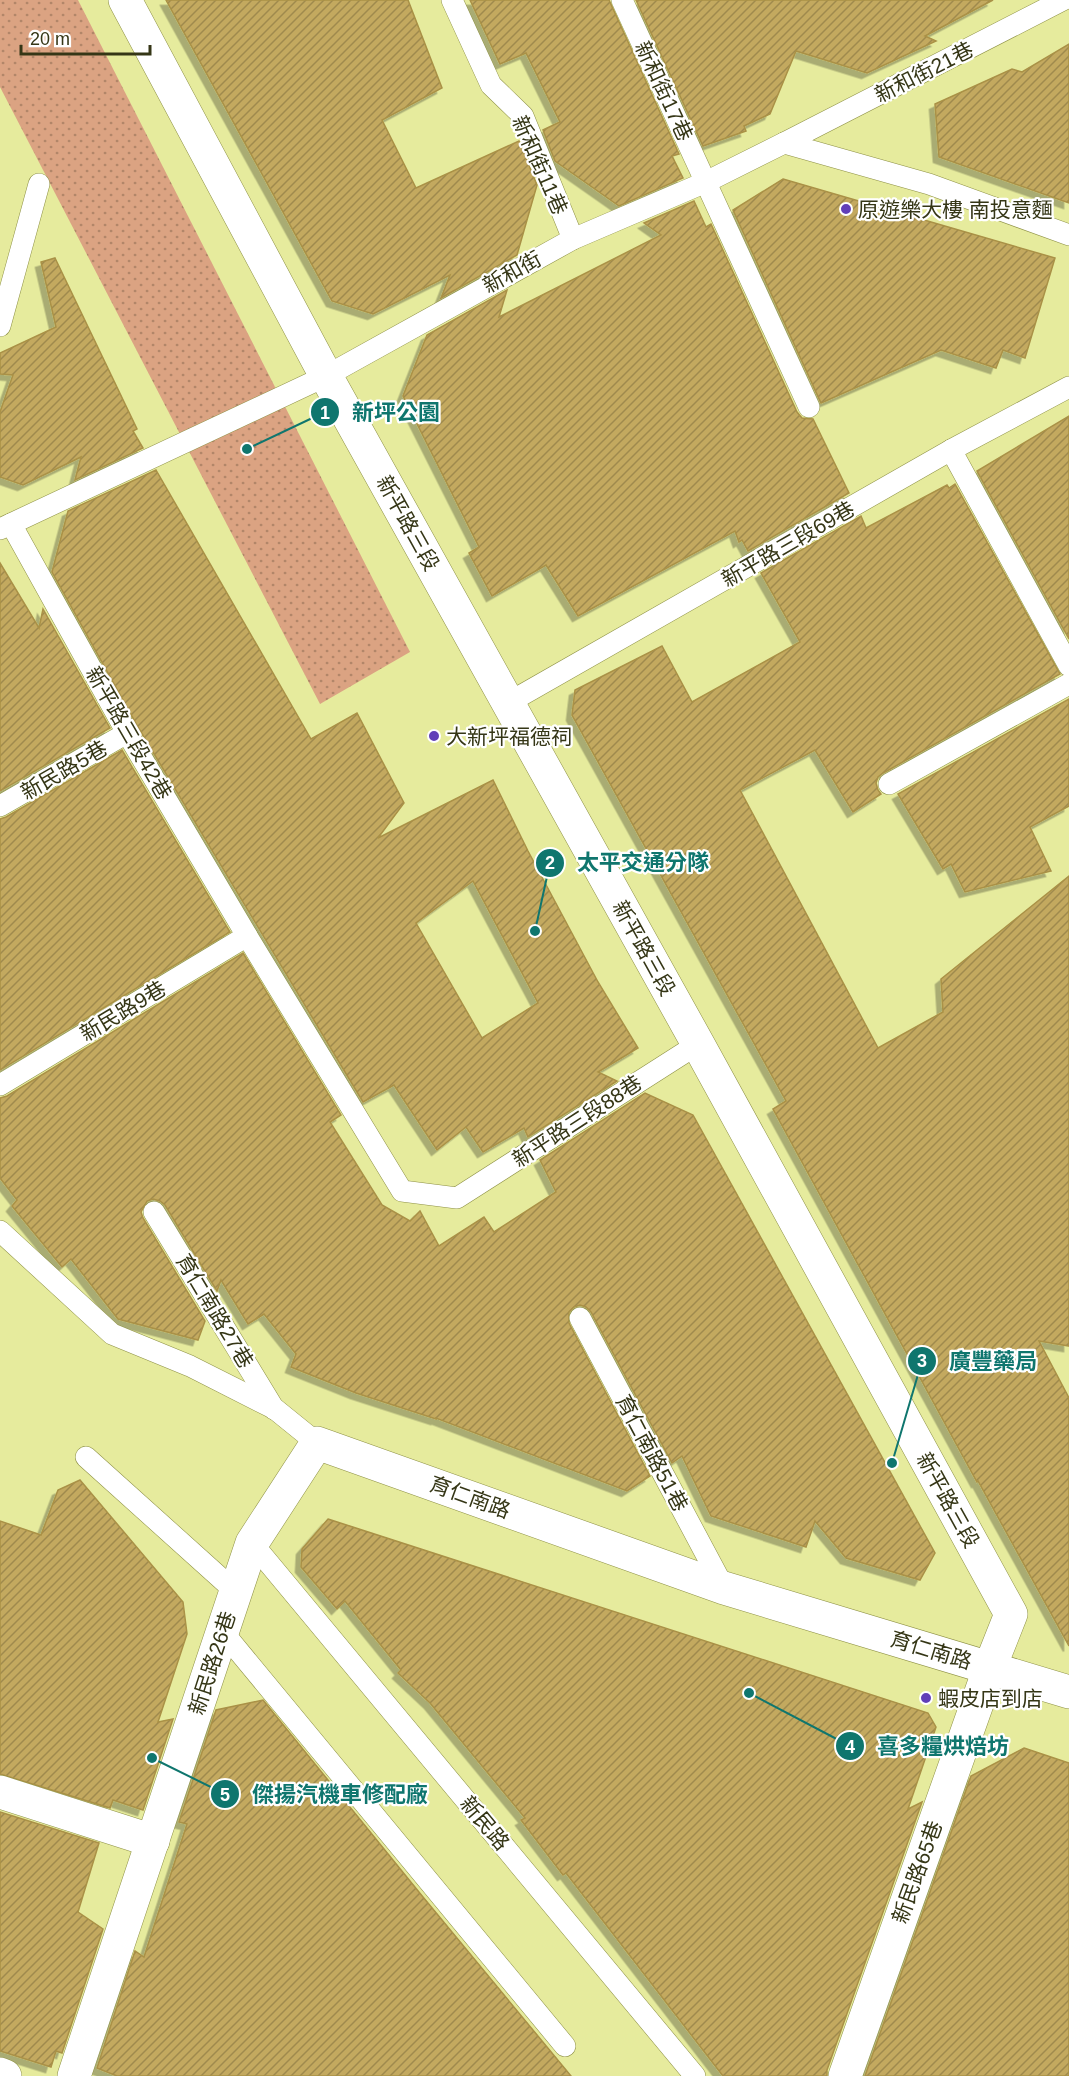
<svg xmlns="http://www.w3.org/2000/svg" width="1069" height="2076" font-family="Arial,'Noto Sans TC',sans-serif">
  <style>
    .park { fill: url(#park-dots) }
    .building { fill: url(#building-hatch); stroke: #aa9146; stroke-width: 1.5; fill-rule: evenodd; filter: url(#shadow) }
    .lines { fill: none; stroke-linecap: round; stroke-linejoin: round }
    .lane-casing { stroke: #8e9145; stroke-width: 22 }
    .street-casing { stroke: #8e9145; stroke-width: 34 }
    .lane { stroke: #fff; stroke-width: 21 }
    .street { stroke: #fff; stroke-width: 33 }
    .poi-dot { fill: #613fb8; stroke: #fff; stroke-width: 2 }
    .labels { text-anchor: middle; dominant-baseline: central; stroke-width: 4.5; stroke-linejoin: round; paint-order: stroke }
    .street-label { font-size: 21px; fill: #353616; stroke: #fff }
    .poi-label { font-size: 21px; fill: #353616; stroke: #fff; text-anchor: start }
    .leader { fill: none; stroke: #0f766e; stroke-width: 2 }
    .callout-dot { fill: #0f766e; stroke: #fff; stroke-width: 2 }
    .mark-label { font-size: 18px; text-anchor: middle; font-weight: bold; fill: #fff }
    .callout-label { font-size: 22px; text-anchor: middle; font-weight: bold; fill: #0f766e; stroke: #fff; stroke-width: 4.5; stroke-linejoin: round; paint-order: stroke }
  </style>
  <defs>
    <pattern id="park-dots" width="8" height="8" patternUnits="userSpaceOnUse" patternTransform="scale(1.5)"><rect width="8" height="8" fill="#dba382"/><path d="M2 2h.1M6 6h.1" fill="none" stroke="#b28669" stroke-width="1.8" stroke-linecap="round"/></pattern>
    <pattern id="building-hatch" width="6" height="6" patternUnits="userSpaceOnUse" patternTransform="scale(1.5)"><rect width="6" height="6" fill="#c3a95f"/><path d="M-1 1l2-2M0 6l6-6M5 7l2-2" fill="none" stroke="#9f8a4d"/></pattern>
    <filter id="shadow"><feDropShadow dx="-5.5" dy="5.5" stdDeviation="0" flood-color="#0004"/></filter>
  </defs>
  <rect width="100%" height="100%" fill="#e6eb9d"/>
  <polygon class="park" points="0,0 78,0 410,652 320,704 0,87"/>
  <g class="building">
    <polygon points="166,0 408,0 442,88 382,120 416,188 519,141 537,185 517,255 441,298 450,275 373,314 332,301"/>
    <polygon points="470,0 609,0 679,154 672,156 683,178 619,206 555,161 543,130 560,122 526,53 500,64"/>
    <polygon points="636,0 993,0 925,36 936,41 867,73 796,51 770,114 744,126 746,131 703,146"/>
    <polygon points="1069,44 1069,203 939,157 935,104 1012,69 1022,72"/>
    <polygon points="783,179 1055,258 1025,358 1003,350 996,368 941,350 821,403 733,210"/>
    <polygon points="694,201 706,227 711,224 797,412 802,418 813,419 849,493 748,551 742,540 739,542 735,531 578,616 546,565 492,596 469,553 479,547 403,396 427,335 507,290 499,317 661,235 644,223"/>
    <polygon points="55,258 137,429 133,431 143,448 75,480 81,457 23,485 0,477 0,412 13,375 0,374 0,353 56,327 41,262"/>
    <polygon points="1069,416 1069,639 977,471"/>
    <path d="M156 470 311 739 357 713 404 803 378 838 493 780 528 851 598 982 638 1048 598 1072 617 1081 528 1137 524 1128 483 1152 466 1127 437 1150 394 1085 363 1102 138 727 52 572 68 511ZM473 881 538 1003 482 1038 416 923Z"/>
    <polygon points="955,484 1060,674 883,773 878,777 876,783 878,790 881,794 853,812 815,750 740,790 878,1048 943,1012 941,979 1069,876 1069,1346 1039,1341 1069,1398 1069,1646 978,1481 977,1482 773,1109 786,1101 572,715 575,690 662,646 692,702 800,642 761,573 861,516 866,528 947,485 949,488"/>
    <polygon points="0,563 39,628 43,609 110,728 0,791"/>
    <polygon points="1069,699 1069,806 1030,827 1051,871 965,892 951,864 943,869 898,794"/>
    <polygon points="122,750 230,932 0,1070 0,819 6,817"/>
    <polygon points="243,953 341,1115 330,1122 382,1205 410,1221 420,1211 439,1246 484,1217 494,1232 556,1192 540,1160 645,1093 693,1115 935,1553 920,1580 846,1558 815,1521 806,1547 711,1516 682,1456 672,1463 591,1312 586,1307 580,1305 574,1307 569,1312 569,1323 650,1476 627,1491 436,1418 436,1419 356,1393 291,1367 296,1354 264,1314 248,1324 221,1280 217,1291 165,1205 160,1201 153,1199 147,1201 141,1212 143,1218 205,1321 198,1340 118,1319 71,1259 62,1267 12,1206 17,1200 0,1178 0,1098 7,1096"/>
    <polygon points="80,1480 183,1602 187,1634 158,1722 173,1719 143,1810 113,1800 110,1808 0,1774 0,1521 41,1535 58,1490"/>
    <polygon points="328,1519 928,1713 936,1727 908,1809 922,1802 827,2070 827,2076 723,2076 566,1873 563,1875 521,1820 525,1818 430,1703 398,1673 401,1670 345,1601 337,1609 301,1567 302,1549"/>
    <polygon points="263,1700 423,1897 571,2076 117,2076 97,2068 135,1951 144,1957 187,1824 179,1822 216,1710"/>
    <polygon points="1024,1748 1069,1763 1069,2076 865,2076 971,1776"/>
    <polygon points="0,1812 99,1843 78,1912 103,1929 62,2053 56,2051 51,2067 0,2051"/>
  </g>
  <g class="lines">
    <g class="lane-casing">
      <g id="lane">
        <polyline points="452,0 491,85 523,116 573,239"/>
        <polyline points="622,0 809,407"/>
        <polyline points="784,143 1063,0"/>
        <polyline points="0,326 39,184"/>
        <polyline points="951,450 1069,666"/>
        <polyline points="11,524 127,733 247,936 402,1191 457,1198 698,1044"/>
        <polyline points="0,529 326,376 573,239 706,182 784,143 929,184 1069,235"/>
        <polyline points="508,703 951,450 1069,387"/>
        <polyline points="889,784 1069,684"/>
        <polyline points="0,806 127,733"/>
        <polyline points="0,1085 247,936"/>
        <polyline points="154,1212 274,1409"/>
        <polyline points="0,1231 112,1334 190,1366 275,1409 317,1443"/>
        <polyline points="580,1318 724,1588"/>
        <polyline points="86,1457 236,1592"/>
        <polyline points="252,1543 695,2076"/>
        <polyline points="222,1631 565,2046"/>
      </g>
    </g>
    <g class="street-casing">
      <g id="street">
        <polyline points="125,0 326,376 698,1044 1011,1614 990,1667 845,2076"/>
        <polyline points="0,1792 153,1841"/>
        <polyline points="0,2074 5,2076"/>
        <polyline points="74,2076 252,1543 317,1443 724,1588 1069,1692"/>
      </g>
    </g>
    <use href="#lane" class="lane"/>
    <use href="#street" class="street"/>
  </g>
  <g class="poi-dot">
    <circle cx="846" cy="209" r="6"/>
    <circle cx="434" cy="736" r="6"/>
    <circle cx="926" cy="1698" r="6"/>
  </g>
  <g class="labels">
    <g class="street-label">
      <text transform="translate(924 72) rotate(-27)">新和街21巷</text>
      <text transform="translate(664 91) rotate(65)">新和街17巷</text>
      <text transform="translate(540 165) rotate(66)">新和街11巷</text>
      <text transform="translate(512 272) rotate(-29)">新和街</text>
      <text transform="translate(408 523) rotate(61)">新平路三段</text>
      <text transform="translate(788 544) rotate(-30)">新平路三段69巷</text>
      <text transform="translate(129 733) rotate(60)">新平路三段42巷</text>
      <text transform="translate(64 770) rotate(-30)">新民路5巷</text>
      <text transform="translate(644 948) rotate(61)">新平路三段</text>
      <text transform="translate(123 1011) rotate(-31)">新民路9巷</text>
      <text transform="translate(577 1121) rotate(-33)">新平路三段88巷</text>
      <text transform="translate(215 1311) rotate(59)">育仁南路27巷</text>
      <text transform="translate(652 1453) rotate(62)">育仁南路51巷</text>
      <text transform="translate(470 1497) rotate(20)">育仁南路</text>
      <text transform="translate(948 1500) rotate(61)">新平路三段</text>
      <text transform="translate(931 1650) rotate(17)">育仁南路</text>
      <text transform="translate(212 1663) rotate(-72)">新民路26巷</text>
      <text transform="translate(485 1823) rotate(50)">新民路</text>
      <text transform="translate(917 1872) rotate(-70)">新民路65巷</text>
    </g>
    <g class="poi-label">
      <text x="858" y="209">原遊樂大樓 南投意麵</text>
      <text x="446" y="736">大新坪福德祠</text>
      <text x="938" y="1698">蝦皮店到店</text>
    </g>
  </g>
  <path class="leader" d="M247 449L325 412M535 931L550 863M892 1463L922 1361M749 1693L850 1746M152 1758L225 1794"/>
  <g class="callout-dot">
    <circle cx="247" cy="449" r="6"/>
    <circle cx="535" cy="931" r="6"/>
    <circle cx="892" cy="1463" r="6"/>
    <circle cx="749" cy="1693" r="6"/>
    <circle cx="152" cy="1758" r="6"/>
    <circle cx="325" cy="412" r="15"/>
    <circle cx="550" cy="863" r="15"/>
    <circle cx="922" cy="1361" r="15"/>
    <circle cx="850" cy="1746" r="15"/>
    <circle cx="225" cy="1794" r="15"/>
  </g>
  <g class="mark-label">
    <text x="325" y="419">1</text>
    <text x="550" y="869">2</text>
    <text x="922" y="1367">3</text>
    <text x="850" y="1753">4</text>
    <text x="225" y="1801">5</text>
  </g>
  <g class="callout-label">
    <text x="396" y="420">新坪公園</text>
    <text x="643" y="870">太平交通分隊</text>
    <text x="993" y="1369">廣豐藥局</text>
    <text x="943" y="1754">喜多糧烘焙坊</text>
    <text x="340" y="1802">傑揚汽機車修配廠</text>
  </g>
  <path d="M21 45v9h129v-9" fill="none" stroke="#353616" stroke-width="3"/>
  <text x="30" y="45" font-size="18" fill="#353616" stroke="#ffffff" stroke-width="4.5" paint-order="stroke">20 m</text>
</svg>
